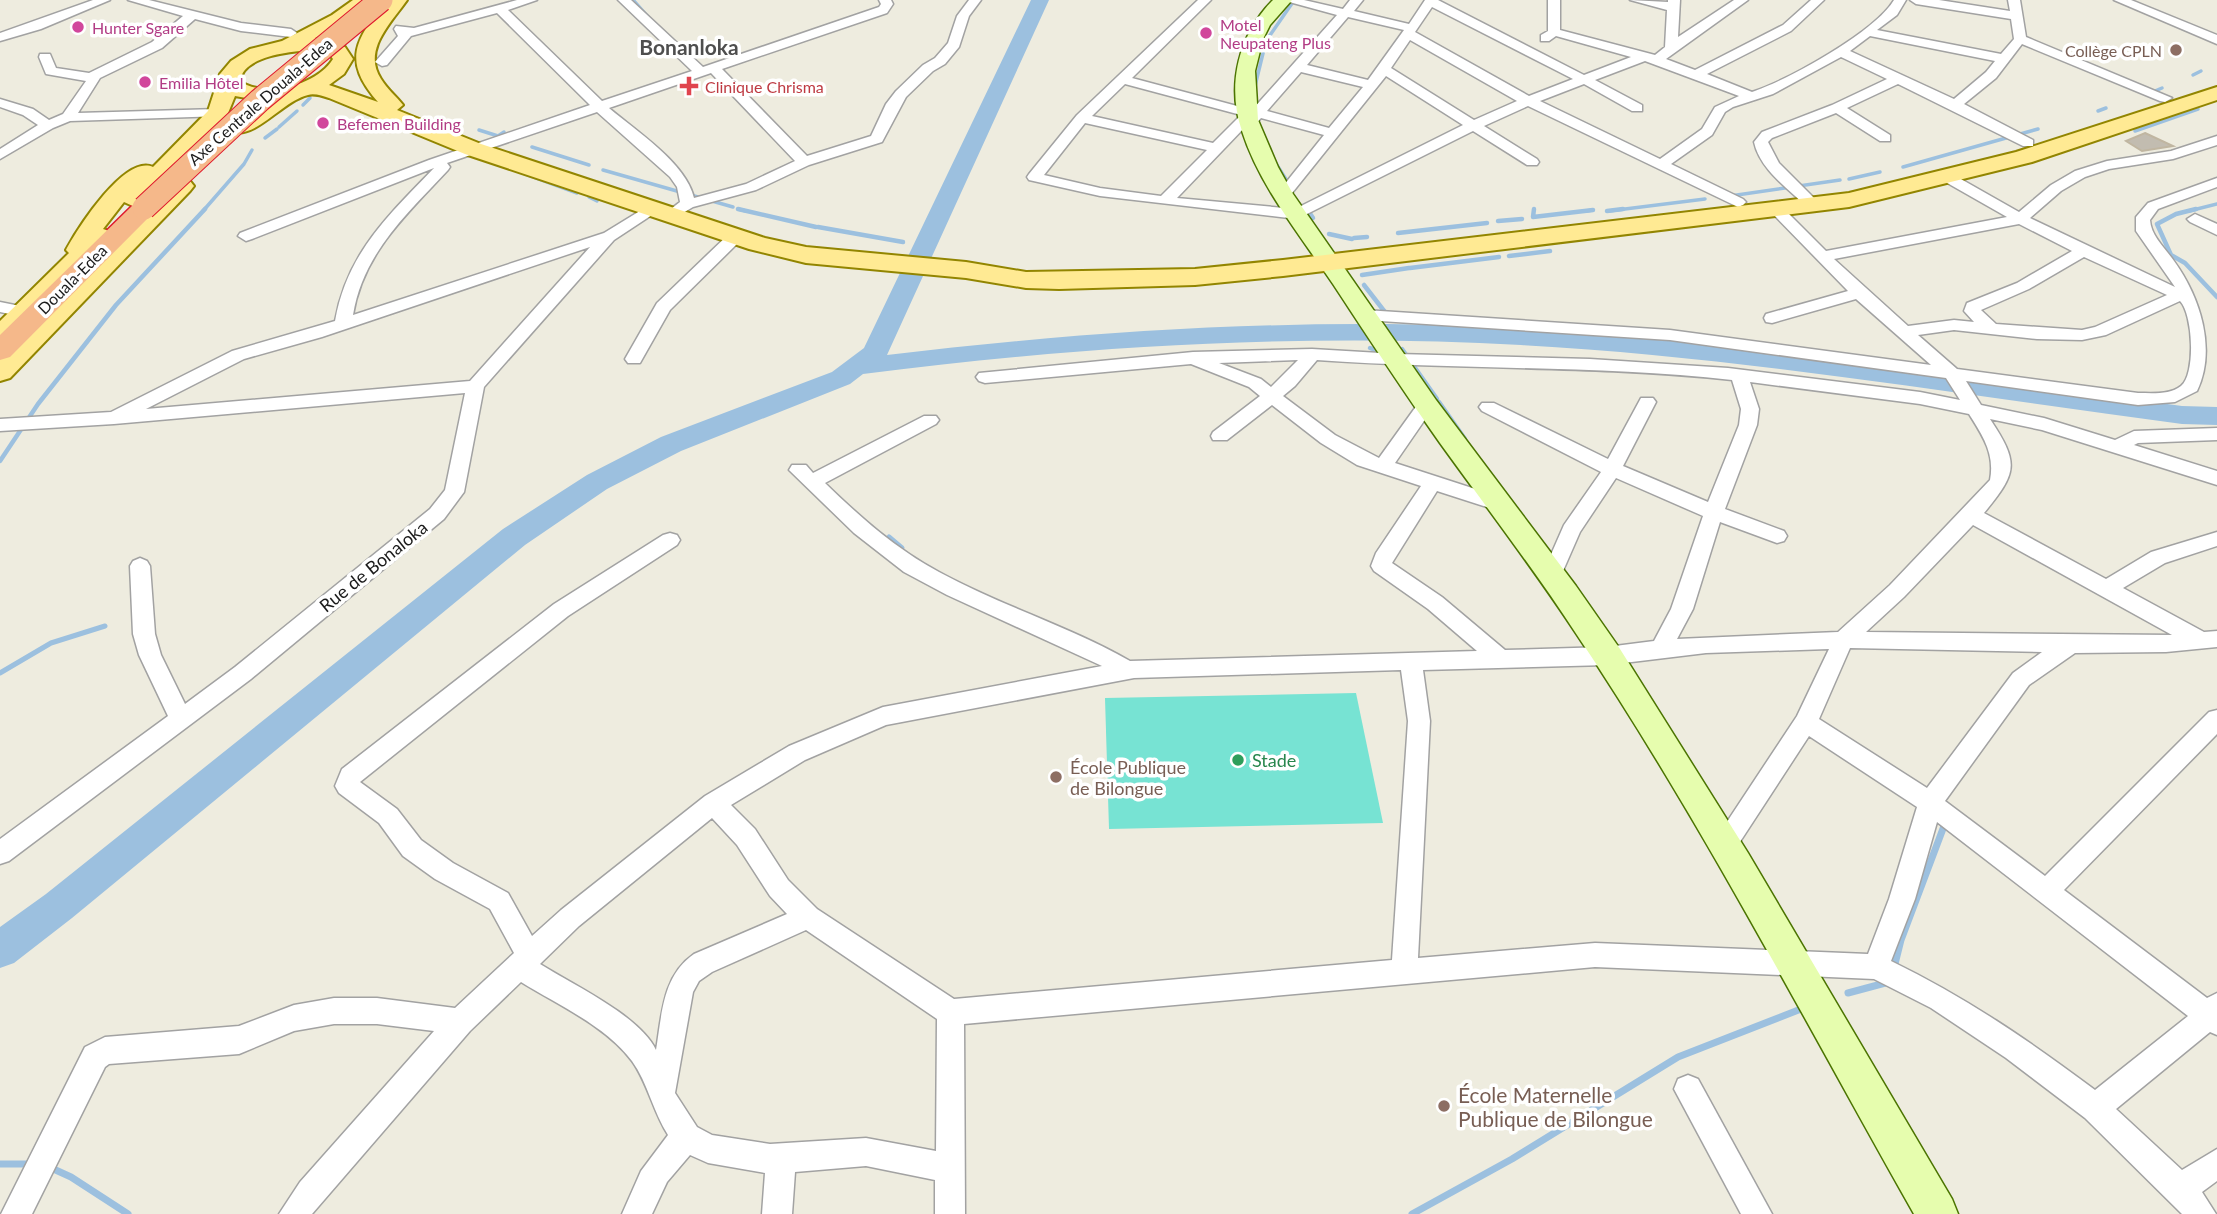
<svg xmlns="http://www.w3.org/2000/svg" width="2217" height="1214" font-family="Lato,sans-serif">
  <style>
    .pitch { fill: #77e3d3 }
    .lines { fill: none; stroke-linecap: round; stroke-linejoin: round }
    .stream-far3 { stroke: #9cc0df; stroke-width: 3.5 }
    .stream-far2 { stroke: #9cc0df; stroke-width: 4.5 }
    .stream-far1 { stroke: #9cc0df; stroke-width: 5 }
    .stream { stroke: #9cc0df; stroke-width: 7 }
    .river { fill: #9cc0df; fill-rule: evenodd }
    .building { fill: #c2bcb0; stroke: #c0b6a1; stroke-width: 2 }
    .minor-casing { stroke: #a2a2a2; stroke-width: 3 }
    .secondary-casing { stroke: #4b7400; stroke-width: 3 }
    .primary-casing { stroke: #928500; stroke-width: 4 }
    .trunk-casing { stroke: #df192d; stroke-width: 3 }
    .minor { fill: #fff; fill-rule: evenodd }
    .secondary { fill: #e6fdae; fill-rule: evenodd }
    .primary { fill: #ffea93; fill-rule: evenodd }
    .trunk { fill: #f5b88a; fill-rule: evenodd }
    .trunk-bridge-casing { stroke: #df192d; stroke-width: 25; stroke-linecap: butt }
    .trunk-bridge { stroke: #f5b88a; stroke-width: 23 }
    .hotel-dot { fill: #d1479c; stroke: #fff; stroke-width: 2.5 }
    .education-dot { fill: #8d6e63; stroke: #fff; stroke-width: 2.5 }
    .health-dot { fill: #e0444e; stroke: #fff; stroke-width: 2.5 }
    .leisure-dot { fill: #2e9e5b; stroke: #fff; stroke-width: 2.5 }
    .labels { text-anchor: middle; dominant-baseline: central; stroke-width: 7; stroke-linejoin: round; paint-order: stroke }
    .far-hotel-label { font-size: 16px; fill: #b23c85; stroke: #fff; text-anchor: start }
    .far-education-label { font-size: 16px; fill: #785e54; stroke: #fff; text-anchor: end }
    .far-health-label { font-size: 16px; fill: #be3a42; stroke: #fff; text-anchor: start }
    .far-street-label { font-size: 16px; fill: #1b1b1b; stroke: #fff }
    .street-label { font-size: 18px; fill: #1b1b1b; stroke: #fff }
    .leisure-label { font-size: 18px; fill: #27864d; stroke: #fff; text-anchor: start }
    .education-label { font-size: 18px; fill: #785e54; stroke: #fff; text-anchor: start }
    .far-district-label { font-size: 21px; font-weight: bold; fill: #4e4e4e; stroke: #fff }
    .near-education-label { font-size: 21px; fill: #785e54; stroke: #fff; text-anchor: start }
  </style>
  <rect width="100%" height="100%" fill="#eeecdf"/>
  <polygon class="pitch" points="1356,693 1383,823 1109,829 1105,698"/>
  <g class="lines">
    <g class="stream-far3">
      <polyline points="634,1 648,17"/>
      <polyline points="2193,75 2201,71"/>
      <polyline points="1255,86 1266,41 1293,2"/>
      <polyline points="2155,91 2162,88"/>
      <polyline points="303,105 310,98"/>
      <polyline points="2098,111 2106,108"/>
      <polyline points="279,127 297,111"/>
      <polyline points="479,130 498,136 504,132"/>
      <polyline points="2135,131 2198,109"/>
      <polyline points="265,138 277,129"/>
      <polyline points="532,147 589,165"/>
      <polyline points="1275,162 1289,184"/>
      <polyline points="1903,167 2038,129"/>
      <polyline points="603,170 733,207"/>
      <polyline points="520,172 577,193"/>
      <polyline points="1849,179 1880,172"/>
      <polyline points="1730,196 1840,180"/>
      <polyline points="589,197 597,201"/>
      <polyline points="738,209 746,211"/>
      <polyline points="203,211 244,164 252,150"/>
      <polyline points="1586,211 1593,210"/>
      <polyline points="1609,211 1705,199"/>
      <polyline points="2189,211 2217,204"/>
    </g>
    <g class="stream-far2">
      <polyline points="738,209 816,227"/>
      <polyline points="1307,209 1313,218"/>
      <polyline points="1534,209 1533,217 1593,210"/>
      <polyline points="2196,209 2176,214 2157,224 2171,255 2185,263 2217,297"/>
      <polyline points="1607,211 1623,209"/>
      <polyline points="1498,221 1522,219"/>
      <polyline points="818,227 903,242"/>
      <polyline points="1398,233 1487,223"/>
      <polyline points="1329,234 1352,239"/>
      <polyline points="1354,238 1367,237"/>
      <polyline points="1509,256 1550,251"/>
      <polyline points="1410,268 1499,257"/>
      <polyline points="1362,275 1409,268"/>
      <polyline points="1364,285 1388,316"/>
      <polyline points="1388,327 1394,336"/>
      <polyline points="1370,348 1381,352"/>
      <polyline points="1402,349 1409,359"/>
      <polyline points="1413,365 1437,399"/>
      <polyline points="1439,402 1465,439"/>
      <polyline points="0,461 38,404 116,305 205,209"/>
    </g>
    <g class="stream-far1">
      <polyline points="889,537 902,548"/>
      <polyline points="0,673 51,643 105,626"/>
    </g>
    <g class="stream">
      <polyline points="1895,964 1901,940 1944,826"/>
      <polyline points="1848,993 1889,982"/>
      <polyline points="0,1164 33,1164"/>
      <polyline points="49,1167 71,1177 128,1214"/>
      <polyline points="1412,1214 1512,1159 1678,1057 1801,1009"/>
    </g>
    <path class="river" d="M1031 0H1049L887 355C1079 332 1274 319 1468 326 1707 335 1945 375 2182 406L2217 407V425L2182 424C1962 395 1743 357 1521 345 1302 333 1080 346 863 374L850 384 681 451 607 489 525 545 72 918 14 963 0 968V927L46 894 503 529 587 475 661 437 832 372 864 348Z"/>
  </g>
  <polygon class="building" points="2145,133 2173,146 2142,151 2126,141"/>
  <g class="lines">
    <g class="minor-casing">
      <g id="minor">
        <polygon points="93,0 110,0 41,29 0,41 0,33"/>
        <polygon points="128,0 149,0 241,23 291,29 297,33 291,37 241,31 195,19 162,48 100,78 78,113 218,109 223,110 223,116 70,121 53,128 0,159 0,149 38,125 23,115 0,107 0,99 33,109 49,120 63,114 86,81 46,74 39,57 40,54 50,54 56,68 89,73 152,42 183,16"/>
        <path d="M517 0H537L508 10 602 101 692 71 618 0H631L703 67 879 7 881 4 879 0H891L893 4 887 13 722 69 807 156 871 136 886 104 896 91 923 65 935 58 948 43 957 16 969 0H981L969 16 959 47 945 64 933 71 906 97 882 142 809 165 756 190 693 207 671 220 663 215 680 202 677 187 670 177 597 112 447 163 450 167 448 170C407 214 363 253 353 315L604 233 648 206 653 204 661 209 614 240 484 387 464 492 444 519 251 679 9 861 0 864V839L168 716 139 655 133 634 130 566 133 561 140 558 147 561 150 566 155 634 161 655 185 704 235 667 430 509 445 490 465 393 114 424 0 431V419L111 412 232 351 335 321C347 253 388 216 434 168L252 239 246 241 238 236 240 233 429 160 590 105 497 13 411 36 387 65 382 66 375 62 398 36 394 29 396 26 414 28ZM711 73 795 161 746 184 694 198C686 163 636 131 609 108ZM590 247 470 381 146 409 244 359 322 337Z"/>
        <path d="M1198 0H1211L1132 78 1252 110 1337 15 1282 0H1304L1343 9 1350 0H1363L1354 11 1409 24 1425 0H1438L1584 75 1631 57 1556 36 1549 41H1541V35L1548 31V0H1560V30L1655 55 1665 47 1667 10 1630 0 1668 2V0H1680L1678 37 1734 0H1748L1666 59 1695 70 1783 25 1811 0H1824L1791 31 1707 74 1752 92C1788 80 1875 32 1894 0H1906L1897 15 1877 30 2001 54 2014 39 2011 19 1916 4 1910 0H1939L2010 11 2008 0H2020L2026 37 2172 98 2165 102 2160 101 2022 44 1996 78 1964 104 2033 140V146H2023L1898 84 1847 108 1890 135V141H1880L1836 113 1772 138 1768 142 1779 163 1821 205 1813 210 1808 208C1789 189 1760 170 1754 142L1762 132 1832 105 1887 79 1841 57 1773 94 1733 107 1725 112 1712 135 1671 164 1743 199 1746 202 1743 205 1738 207 1528 106 1484 126 1537 159 1539 162 1537 165H1527L1473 131 1297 219 1100 196 1029 180 1027 177 1029 174 1077 115ZM1432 7 1573 79 1529 96 1415 32ZM1348 17 1404 30 1368 80 1307 65ZM1870 36 1995 61 1986 72 1954 99 1850 51ZM1410 40 1517 101 1474 120 1391 68ZM1645 61 1739 96 1715 107 1702 129 1660 159 1540 101 1584 84 1632 111H1642V105L1595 80ZM1301 72 1363 87 1329 128 1267 111ZM1386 76 1463 125 1295 209 1177 198 1246 126H1254L1261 118 1324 135 1276 195 1283 199 1288 198ZM1125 84 1241 115 1213 143 1092 116ZM1085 123 1207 150 1161 196 1100 188 1044 175Z"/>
        <polygon points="2114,0 2131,0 2217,35 2217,44"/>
        <path d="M2217 136V145L2173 159 2109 169 2085 177 2061 191 2030 218 2175 287 2136 231V217L2148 203 2217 178V187L2158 209 2150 220C2151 236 2165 248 2174 261 2200 297 2217 349 2197 391L2175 402 2138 405 1966 381 1981 405 2044 418 2115 440 2134 431 2217 428V440L2138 443 2134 445 2217 471V485L2042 430 1990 419C2020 464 2017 473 1984 513L2106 579 2151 552 2217 532V546L2165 563 2123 588 2204 632 2217 631V647L2166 652 2075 653 2029 685 1945 801 2045 876 2209 712 2217 710V734L2064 890 2207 998 2217 993V1035L2210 1032 2116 1109 2182 1170 2217 1149V1181L2202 1192 2216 1214H2182L2085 1118 2006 1058 1931 1008 1874 979 1595 967 964 1024 965 1214H935V1180L866 1166 795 1172 792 1214H762L765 1173 708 1163 690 1155 667 1182 652 1214H622L641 1171 668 1135C653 1112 648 1083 632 1061 606 1026 558 1005 521 982L470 1031 312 1214H279L300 1182 434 1031 377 1024H334L294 1031 239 1054 109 1064 105 1067 32 1214H1L85 1047 105 1037 239 1026 294 1005 334 998H377L455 1008 514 953 490 909 435 879 403 856 379 823 339 793 335 786 342 769 554 604 663 535 670 533 677 535 680 540 677 545 568 616 360 782 397 809 421 840 453 863 508 893 532 936 561 910 705 796 789 746 883 707 1102 666 947 595 904 572 854 533 789 470 792 465H806L813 473 924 416H936L939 420 936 424 825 483C860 517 896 549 939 572 1001 606 1069 626 1130 661L1477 651 1428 609 1374 571 1371 566 1376 553 1421 486 1357 465 1321 443 1272 405 1227 440H1213L1211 436 1213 432 1260 396 1249 387 1191 364 985 383 979 381 976 377 979 373 1193 352 1312 349 1397 354 1590 359 1728 368 1920 392 1960 400 1946 378 1670 340 1365 320 1357 315 1365 310 1670 330 1931 365 1856 299 1772 323 1766 322 1764 318 1766 314 1848 291 1772 213 1769 210 1772 207H1782L1826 251 2007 217 1942 180 1940 177 1942 174H1952L2019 212 2051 185 2075 171 2107 161 2171 151ZM2019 224 2072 251 2017 283 1967 303 1964 311 1974 322 1954 320 1908 326 1834 259ZM2084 257 2167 295 2095 327 2082 330 1996 324 1981 310 2029 289ZM2180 301C2193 314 2196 374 2181 386 2170 395 2152 393 2138 393L1957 369 1918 335 1954 330 2037 339 2082 340 2106 335ZM1298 360 1271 387 1261 379 1219 363ZM1317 360C1455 370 1594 365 1732 380L1741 409 1739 425 1708 502 1623 466 1656 402 1653 398H1641L1608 459 1494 403H1482L1479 407 1482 411 1601 472 1564 525 1542 575 1545 580 1552 583 1559 580 1580 532 1616 478 1703 516 1671 609 1654 641 1607 647 1505 650 1442 597 1392 563 1437 491 1499 511 1506 509 1509 504 1506 499 1395 463 1435 405 1432 401H1420L1379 458 1335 435 1283 396 1295 386ZM1750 382 1920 404 1969 414C1983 436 1995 454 1990 480L1890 585 1838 632 1677 639 1693 609 1720 522 1777 543 1784 541 1787 536 1784 531 1725 509 1757 425 1759 409ZM1973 525 2172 635 1866 632 1904 597ZM1850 648 2042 652 2013 673 1927 788 1819 719ZM1829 649 1797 716 1713 843 1716 851 1725 854 1734 851 1809 736 1917 807 1889 899 1868 954 1595 943 1418 958 1430 721 1423 670 1607 665 1706 653ZM1401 670 1408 721 1392 960 954 999 817 909 788 880 755 829 731 805 805 760 886 725 1134 678ZM712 818 737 845 770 896 787 914 694 954C662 976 662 1015 656 1050 640 1016 572 984 540 964L579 926ZM1937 822 2188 1016 2095 1090C2028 1040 1967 998 1891 961L1915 899ZM806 930 937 1019 936 1151 866 1138 770 1144 712 1135 697 1127 675 1093 693 992 699 981 712 972Z"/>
        <polygon points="2195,214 2217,224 2217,235 2190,222 2187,219"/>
        <polygon points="736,231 744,236 742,239 670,310 640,363 628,363 625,359 657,303 730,233"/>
        <polygon points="0,302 30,308 32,312 24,317 0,312"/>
        <polygon points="1688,1075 1698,1079 1772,1214 1741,1214 1674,1089 1678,1079"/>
      </g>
    </g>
    <g class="secondary-casing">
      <path id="secondary" d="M1273 0H1292L1270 25 1263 39 1255 71 1258 120 1278 167 1293 194 1436 400 1576 586 1620 649 1748 853 1952 1199 1958 1214H1914C1804 1020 1701 820 1577 635 1534 569 1486 507 1440 443 1403 391 1368 337 1333 284 1300 235 1260 187 1242 131 1226 85 1239 34 1273 0Z"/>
    </g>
    <g class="primary-casing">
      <g id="primary">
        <path d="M353 0H375L346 23 315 38 345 47 353 59 344 74 329 85 378 102C341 60 356 39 387 0H407C391 23 362 50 381 79 387 89 396 96 403 105L397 110 481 144 765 238 806 247 966 262 1026 272 1195 269 1283 260 1849 193 2016 152 2217 87V100L2032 162 1849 207 1283 276 1195 285 1059 289 1026 288 966 278 806 263 749 249 465 154 329 98C323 96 314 93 308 95 283 101 257 137 235 132L232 127 263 101 235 96 226 118 143 205 135 207 124 202 103 229 109 231 112 236 109 241 10 342 0 344V321L69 253 66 250C78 228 125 154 153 167L208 111 220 74 231 61 250 49 282 41 332 15ZM314 50 330 55 333 59C317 85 265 99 240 81 243 55 294 51 314 50Z"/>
        <polygon points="182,179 190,181 194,186 190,191 10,378 0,381 0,356 174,181"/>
      </g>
    </g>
    <g class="trunk-casing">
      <polygon id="trunk" points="144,200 153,203 157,208 153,213 10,357 0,360 0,335 135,203"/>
    </g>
    <use href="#minor" class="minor"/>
    <use href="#secondary" class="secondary"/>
    <use href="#primary" class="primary"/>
    <use href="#trunk" class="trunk"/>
    <g class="trunk-bridge-casing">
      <polyline id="trunk-bridge" points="144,208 260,100 381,0"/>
    </g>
    <use href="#trunk-bridge" class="trunk-bridge"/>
  </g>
  <g class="hotel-dot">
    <circle cx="78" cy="27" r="7"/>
    <circle cx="1206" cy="33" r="7"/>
    <circle cx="145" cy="82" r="7"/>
    <circle cx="323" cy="123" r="7"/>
  </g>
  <g class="education-dot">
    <circle cx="2176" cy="50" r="7"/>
    <circle cx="1056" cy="777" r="7"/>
    <circle cx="1444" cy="1106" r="7"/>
  </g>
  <path class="health-dot" d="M685.5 75.5h7v7h7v7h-7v7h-7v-7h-7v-7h7z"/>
  <circle class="leisure-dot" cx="1238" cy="760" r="7"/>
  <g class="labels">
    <g class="far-hotel-label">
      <text x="1220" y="24">Motel<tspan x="1220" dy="18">Neupateng Plus</tspan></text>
      <text x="92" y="27">Hunter Sgare</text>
      <text x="159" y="82">Emilia Hôtel</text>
      <text x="337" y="123">Befemen Building</text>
    </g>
    <g class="far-education-label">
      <text x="2162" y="50">Collège CPLN</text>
    </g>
    <g class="far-health-label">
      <text x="705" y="86">Clinique Chrisma</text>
    </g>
    <g class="far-street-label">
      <text transform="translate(260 101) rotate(-41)">Axe Centrale Douala-Edea</text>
      <text transform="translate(72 279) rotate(-45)">Douala-Edea</text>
    </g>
    <g class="street-label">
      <text transform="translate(373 566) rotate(-39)">Rue de Bonaloka</text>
    </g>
    <g class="leisure-label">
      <text x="1252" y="760">Stade</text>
    </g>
    <g class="education-label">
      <text x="1070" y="767">École Publique<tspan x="1070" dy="21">de Bilongue</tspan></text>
    </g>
    <g class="far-district-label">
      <text x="689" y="46">Bonanloka</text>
    </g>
    <g class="near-education-label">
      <text x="1458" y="1094">École Maternelle<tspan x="1458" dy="24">Publique de Bilongue</tspan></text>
    </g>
  </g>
</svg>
